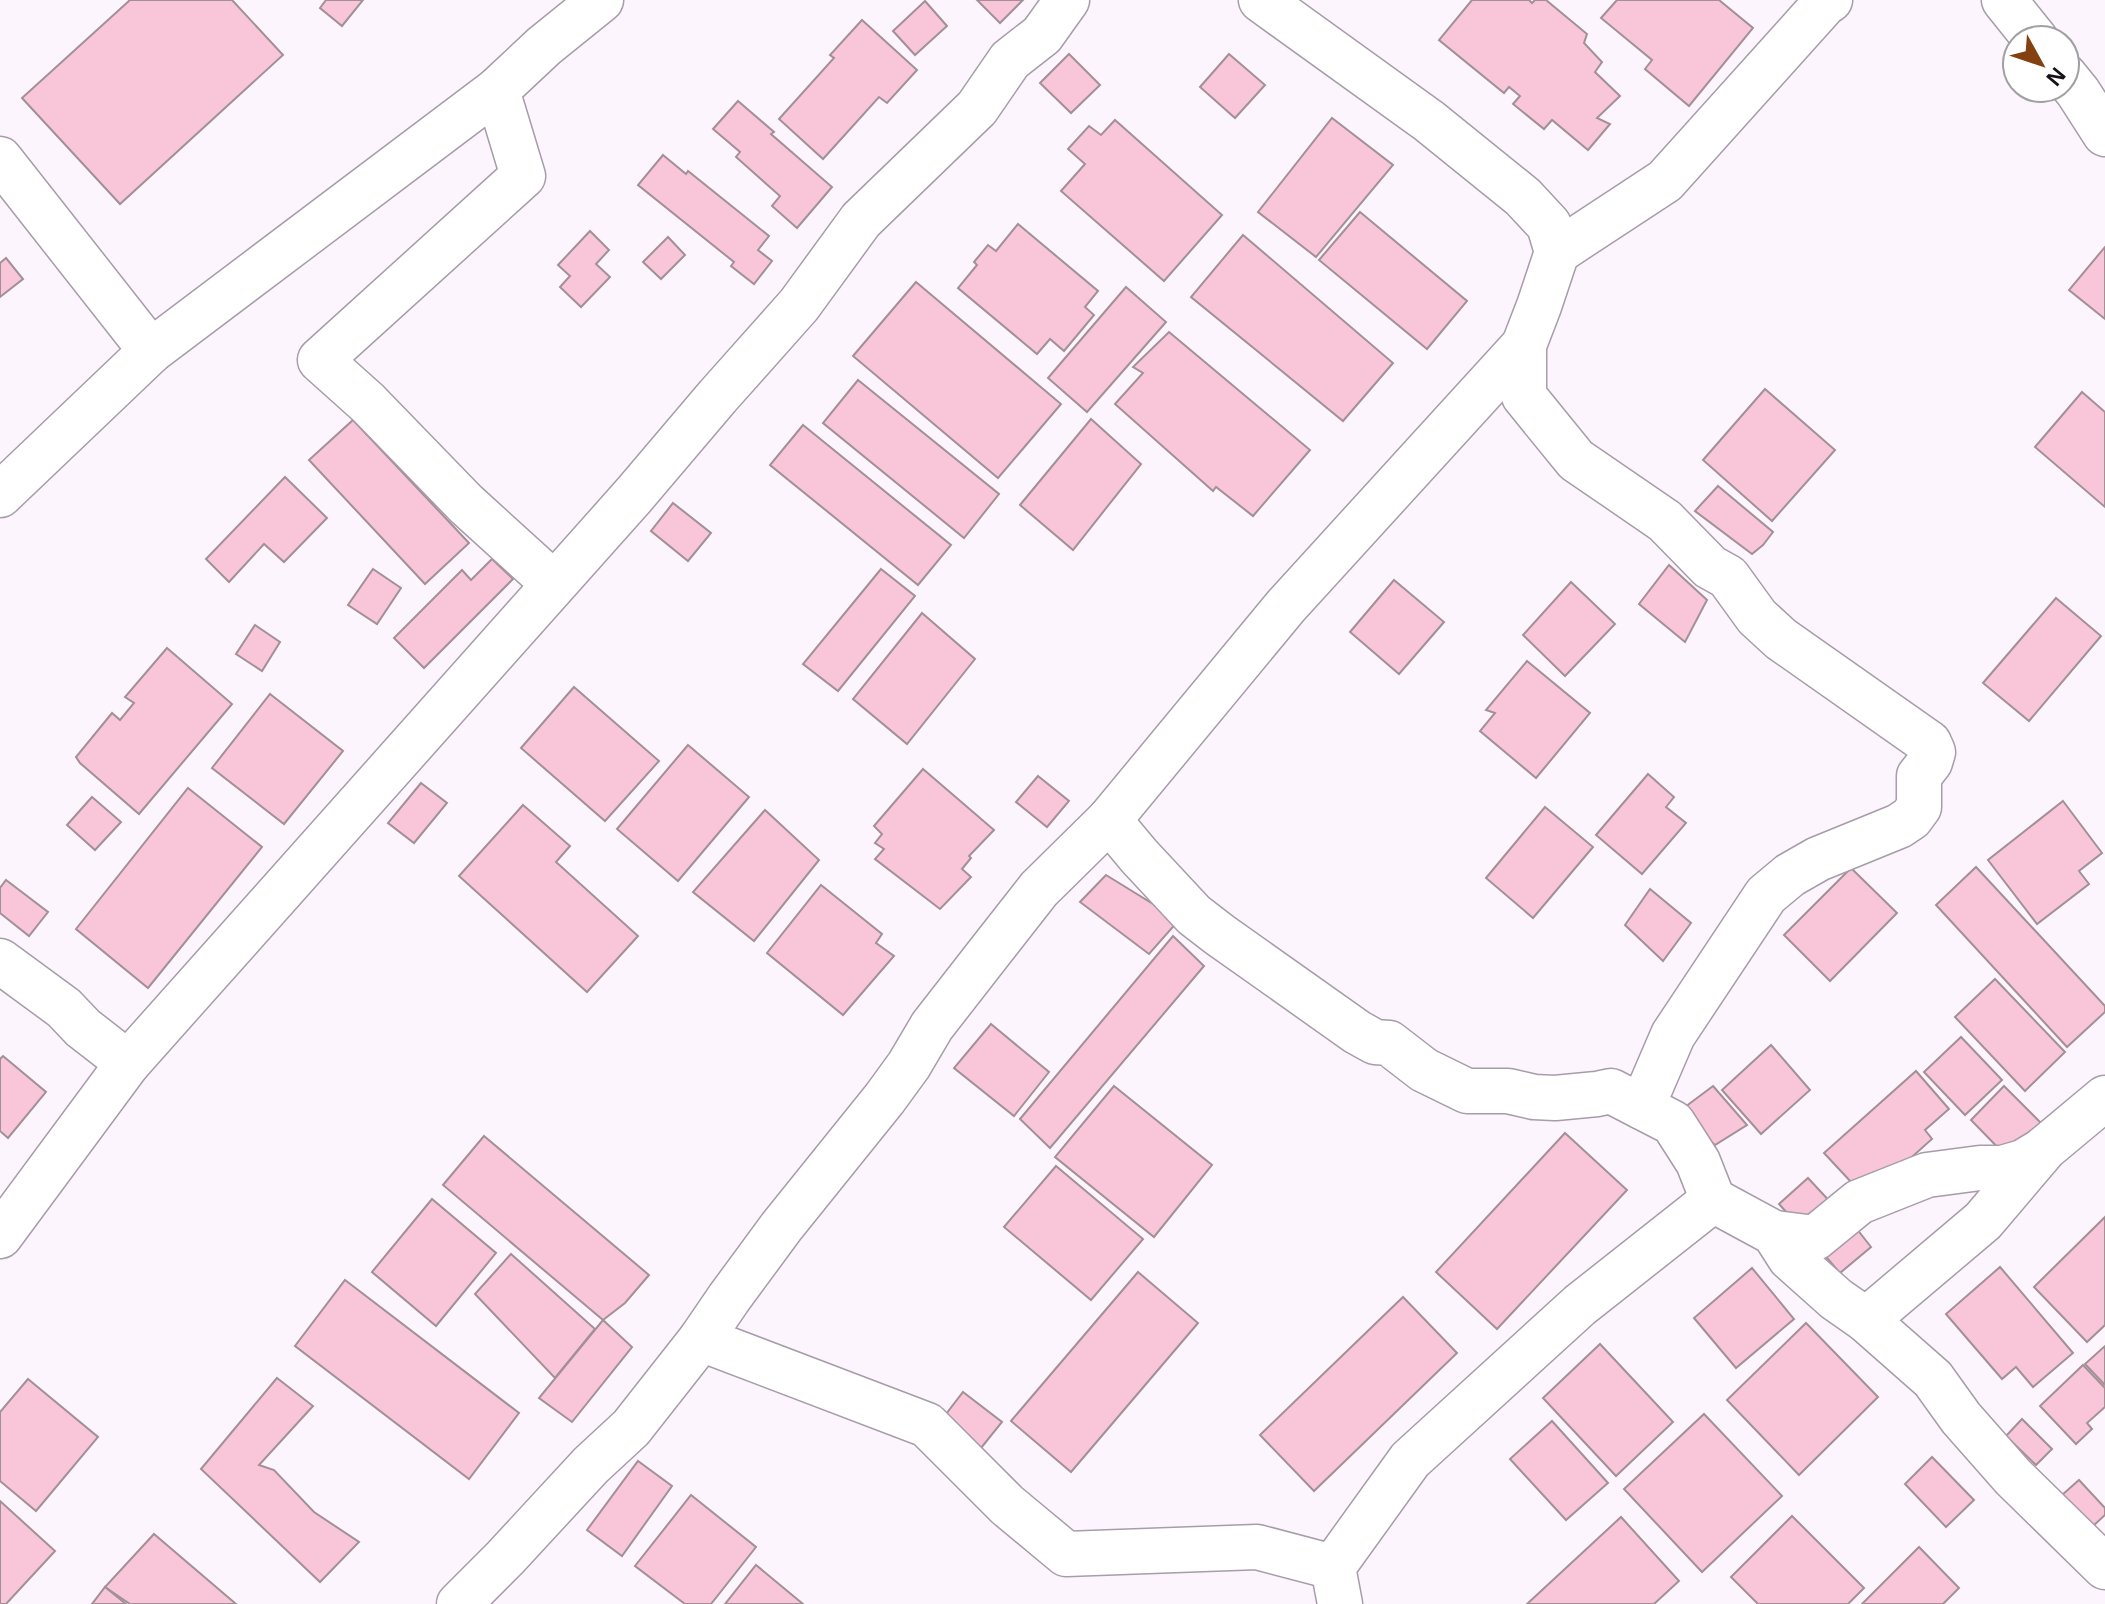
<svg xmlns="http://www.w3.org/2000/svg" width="2105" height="1604" font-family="Helvetica,sans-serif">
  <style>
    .building { fill: #f9c6d9; stroke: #a29096; stroke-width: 2 }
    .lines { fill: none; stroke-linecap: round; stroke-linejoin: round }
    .minor-casing { stroke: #a79ca9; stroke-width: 47 }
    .secondary-casing { stroke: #a79ca9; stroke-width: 47 }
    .minor { stroke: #fff; stroke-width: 44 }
    .secondary { stroke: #fff; stroke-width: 44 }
  </style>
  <rect width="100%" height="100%" fill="#fcf5fd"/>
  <g class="building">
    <polygon points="130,0 232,0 283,55 120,204 22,98"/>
    <polygon points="326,0 363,0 342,26 320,8"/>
    <polygon points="977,0 1023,0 1000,23"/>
    <polygon points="1472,0 1529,0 1532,3 1535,0 1546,0 1587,34 1584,43 1602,62 1595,72 1620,96 1597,118 1610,124 1588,150 1552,120 1544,129 1513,104 1520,96 1509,87 1504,93 1439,40"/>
    <polygon points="1617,0 1719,0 1753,28 1689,106 1645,69 1652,60 1601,18"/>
    <polygon points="925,1 947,26 915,55 893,31"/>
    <polygon points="862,20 917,70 887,103 879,97 823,159 779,119 834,58 830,55"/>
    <polygon points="1069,54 1100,85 1071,113 1040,83"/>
    <polygon points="1229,54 1265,85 1235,118 1200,87"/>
    <polygon points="738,101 774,132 771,134 832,187 797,228 772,206 780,196 736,157 740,152 713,129"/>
    <polygon points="1332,118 1393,165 1316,257 1258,212"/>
    <polygon points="1115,120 1222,215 1164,281 1061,191 1085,164 1068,149 1089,126 1101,135"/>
    <polygon points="663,155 686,174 688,171 769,236 758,250 772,261 754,284 731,266 734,262 638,185"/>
    <polygon points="1360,212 1467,301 1427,349 1319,260"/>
    <polygon points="1018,224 1098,291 1085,307 1094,315 1064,351 1050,339 1037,354 958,288 977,265 974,262 988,245 996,251"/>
    <polygon points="590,231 609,250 596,264 610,277 581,307 560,287 570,276 558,265"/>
    <polygon points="1243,235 1393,363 1343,421 1191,297"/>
    <polygon points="668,237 685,255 661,279 643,262"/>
    <polygon points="2105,247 2105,319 2069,290"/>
    <polygon points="6,258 23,279 0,297 0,263"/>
    <polygon points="916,282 1061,404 998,478 853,356"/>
    <polygon points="1126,287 1166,322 1087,412 1048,378"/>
    <polygon points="1169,332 1310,450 1253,516 1216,487 1213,491 1115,404 1143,373 1133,367"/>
    <polygon points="858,380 999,494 964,538 823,423"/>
    <polygon points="1765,389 1835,450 1772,521 1703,460"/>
    <polygon points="2082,392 2105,412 2105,507 2035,447"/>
    <polygon points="1091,419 1141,464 1073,550 1020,505"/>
    <polygon points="353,420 469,543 425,584 309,460"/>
    <polygon points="803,425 951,545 918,585 770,465"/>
    <polygon points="285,477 327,518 284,562 264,544 229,582 206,559"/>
    <polygon points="1718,486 1773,532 1763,545 1752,554 1695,511"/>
    <polygon points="673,503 711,533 688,561 651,531"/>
    <polygon points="492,559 513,579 424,668 394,638 462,570 471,580"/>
    <polygon points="1669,565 1707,600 1685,642 1639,604"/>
    <polygon points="373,569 401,588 377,624 348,605"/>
    <polygon points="881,569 915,596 838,691 803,664"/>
    <polygon points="1394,580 1444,622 1399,674 1350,632"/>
    <polygon points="1571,582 1615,624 1565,676 1523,635"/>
    <polygon points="2056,598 2101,636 2029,721 1983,683"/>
    <polygon points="922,613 975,659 907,744 853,699"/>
    <polygon points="255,625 280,642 262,671 236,654"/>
    <polygon points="167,648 232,704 139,814 80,763 76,757 112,713 120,720 134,703 125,697"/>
    <polygon points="1527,661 1590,713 1536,778 1480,731 1495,713 1486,710"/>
    <polygon points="574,687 659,761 605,821 521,748"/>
    <polygon points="270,694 343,751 284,824 212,768"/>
    <polygon points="688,745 749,797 678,881 617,829"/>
    <polygon points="923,769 994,830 969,856 971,858 962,869 971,877 940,909 875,859 884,849 875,843 882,834 874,826"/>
    <polygon points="1648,774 1674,797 1666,807 1686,823 1642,874 1596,835"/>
    <polygon points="1038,776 1069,801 1047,827 1016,802"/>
    <polygon points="421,783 447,803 414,843 388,823"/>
    <polygon points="188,788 262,847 148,988 76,929"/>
    <polygon points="92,797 121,822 95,850 67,825"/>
    <polygon points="2063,801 2102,853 2079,871 2089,884 2037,924 1988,860"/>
    <polygon points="523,805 570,846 556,862 638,936 587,992 459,876"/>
    <polygon points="1545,807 1593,847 1533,918 1486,878"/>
    <polygon points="765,810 819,860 754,941 693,892"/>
    <polygon points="1976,867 2105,1006 2105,1012 2067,1047 1936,905"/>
    <polygon points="1851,868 1897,913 1830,981 1784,935"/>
    <polygon points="1106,875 1179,920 1149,954 1080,902"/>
    <polygon points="6,880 48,912 29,936 0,913 0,888"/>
    <polygon points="821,885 882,934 876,943 894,956 843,1015 767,953"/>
    <polygon points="1650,889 1691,923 1663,961 1625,925"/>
    <polygon points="1173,936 1204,966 1050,1148 1020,1119"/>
    <polygon points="1995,979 2065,1052 2025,1091 1955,1017"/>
    <polygon points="991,1024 1049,1072 1014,1116 954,1068"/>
    <polygon points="1961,1037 2002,1080 1965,1115 1924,1072"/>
    <polygon points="1771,1045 1810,1090 1761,1134 1722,1090"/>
    <polygon points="3,1056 46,1092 8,1138 0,1131 0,1059"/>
    <polygon points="1916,1071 1949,1109 1925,1130 1932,1139 1866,1198 1824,1153"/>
    <polygon points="1114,1086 1212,1165 1154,1237 1055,1157"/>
    <polygon points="1713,1086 1747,1125 1715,1145 1677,1113"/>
    <polygon points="2004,1086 2045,1127 2011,1161 1971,1120"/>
    <polygon points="1565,1133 1627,1190 1497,1329 1436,1272"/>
    <polygon points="484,1136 649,1275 625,1303 603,1320 443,1185"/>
    <polygon points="1056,1166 1143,1239 1091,1300 1004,1227"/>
    <polygon points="1808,1178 1835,1207 1806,1234 1779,1204"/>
    <polygon points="432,1199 496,1253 436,1326 372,1272"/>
    <polygon points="2105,1217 2105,1325 2087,1342 2034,1287"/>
    <polygon points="1853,1224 1871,1247 1840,1273 1821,1251"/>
    <polygon points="511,1254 595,1329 555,1378 475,1294"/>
    <polygon points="2000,1267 2073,1353 2033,1387 2016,1367 2002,1379 1946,1314"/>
    <polygon points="1752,1268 1794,1319 1736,1368 1694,1318"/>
    <polygon points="1138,1272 1198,1323 1071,1472 1011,1421"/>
    <polygon points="345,1280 519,1413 469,1479 295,1346"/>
    <polygon points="1403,1297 1457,1353 1314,1491 1260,1435"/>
    <polygon points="603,1320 632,1347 572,1422 539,1398"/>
    <polygon points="1806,1323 1878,1397 1799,1475 1727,1400"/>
    <polygon points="1600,1344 1673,1422 1616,1476 1543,1398"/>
    <polygon points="2105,1346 2105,1385 2085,1364"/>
    <polygon points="2083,1365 2105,1388 2105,1407 2087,1423 2092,1429 2076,1444 2040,1406"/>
    <polygon points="277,1378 313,1406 259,1465 274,1470 314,1512 359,1542 320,1582 201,1469"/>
    <polygon points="28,1379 98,1437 36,1511 0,1481 0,1412"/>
    <polygon points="963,1392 1002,1422 981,1448 943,1418"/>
    <polygon points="1704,1414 1782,1496 1702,1572 1624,1489"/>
    <polygon points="2022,1419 2052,1449 2036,1465 2006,1436"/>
    <polygon points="1552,1421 1608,1483 1566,1520 1510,1459"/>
    <polygon points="1932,1457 1974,1500 1946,1527 1905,1484"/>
    <polygon points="638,1461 672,1486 622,1556 587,1530"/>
    <polygon points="2079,1480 2105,1508 2105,1515 2092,1527 2062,1495"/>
    <polygon points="691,1495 756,1547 711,1604 685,1604 635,1566"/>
    <polygon points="0,1501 55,1551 6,1604 0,1604"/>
    <polygon points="1792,1516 1864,1588 1848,1604 1758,1604 1731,1577"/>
    <polygon points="1621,1517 1679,1581 1654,1604 1527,1604"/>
    <polygon points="154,1534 236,1604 130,1604 105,1587"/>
    <polygon points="1919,1547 1959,1588 1943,1604 1862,1604"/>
    <polygon points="756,1565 803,1604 725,1604"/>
    <polygon points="105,1587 126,1604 92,1604"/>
  </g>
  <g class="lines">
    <g class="minor-casing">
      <g id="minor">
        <polyline points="1261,0 1429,121 1523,197 1549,225 1557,252 1539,306 1524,345 1524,396 1576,460 1665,521 1710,567 1728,577 1757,617 1781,639 1919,736 1929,743 1933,752 1930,762 1919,776 1919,807 1911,818 1899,826 1818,859 1790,875 1766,895 1673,1035 1642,1107"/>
        <polyline points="2004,0 2036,40"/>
        <polyline points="2065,76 2078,92 2105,134"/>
        <polyline points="497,90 523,176 320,360 368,403 466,504 554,584"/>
        <polyline points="0,159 151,351"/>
        <polyline points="1557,252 1665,181 1825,3 1830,0"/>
        <polyline points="1109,820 1286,606 1524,345"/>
        <polyline points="0,961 64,1008 83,1028 128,1063"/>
        <polyline points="1774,1233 1815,1238 1859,1202 1927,1175 1980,1168 2002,1168 2023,1162 2043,1150"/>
        <polyline points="0,1236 128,1063 634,495 718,396 799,305 861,220 977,108 1010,60 1042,35 1067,0"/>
        <polyline points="1866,1320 1983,1221 2045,1148 2105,1098"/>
        <polyline points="701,1339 927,1425 1007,1505 1066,1554 1257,1547 1333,1567"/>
        <polyline points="459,1604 505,1558 591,1465 631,1428 701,1339 729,1298 782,1226 885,1098 909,1065 932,1026 992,949 1039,889 1109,820 1139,856 1194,915 1220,935 1357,1032 1375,1042 1389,1043 1424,1070 1467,1091 1508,1091 1534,1097 1555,1098 1597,1094 1611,1091 1673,1123 1698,1162 1713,1200 1774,1233 1790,1258 1836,1299 1866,1320 1933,1379 1961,1418 2013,1477 2105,1567"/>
        <polyline points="1340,1604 1333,1567 1410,1460 1580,1305 1713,1200"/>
      </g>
    </g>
    <g class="secondary-casing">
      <polyline id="secondary" points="0,495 151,351 497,90 544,46 601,0"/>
    </g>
    <use href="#minor" class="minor"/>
    <use href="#secondary" class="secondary"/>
  </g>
  <g transform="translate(2041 64) rotate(130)"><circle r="38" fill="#ffffff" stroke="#a1a0a2" stroke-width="2"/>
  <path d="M0-6L14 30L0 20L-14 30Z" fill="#834011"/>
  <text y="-12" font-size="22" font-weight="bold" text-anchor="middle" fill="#151116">N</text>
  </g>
</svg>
